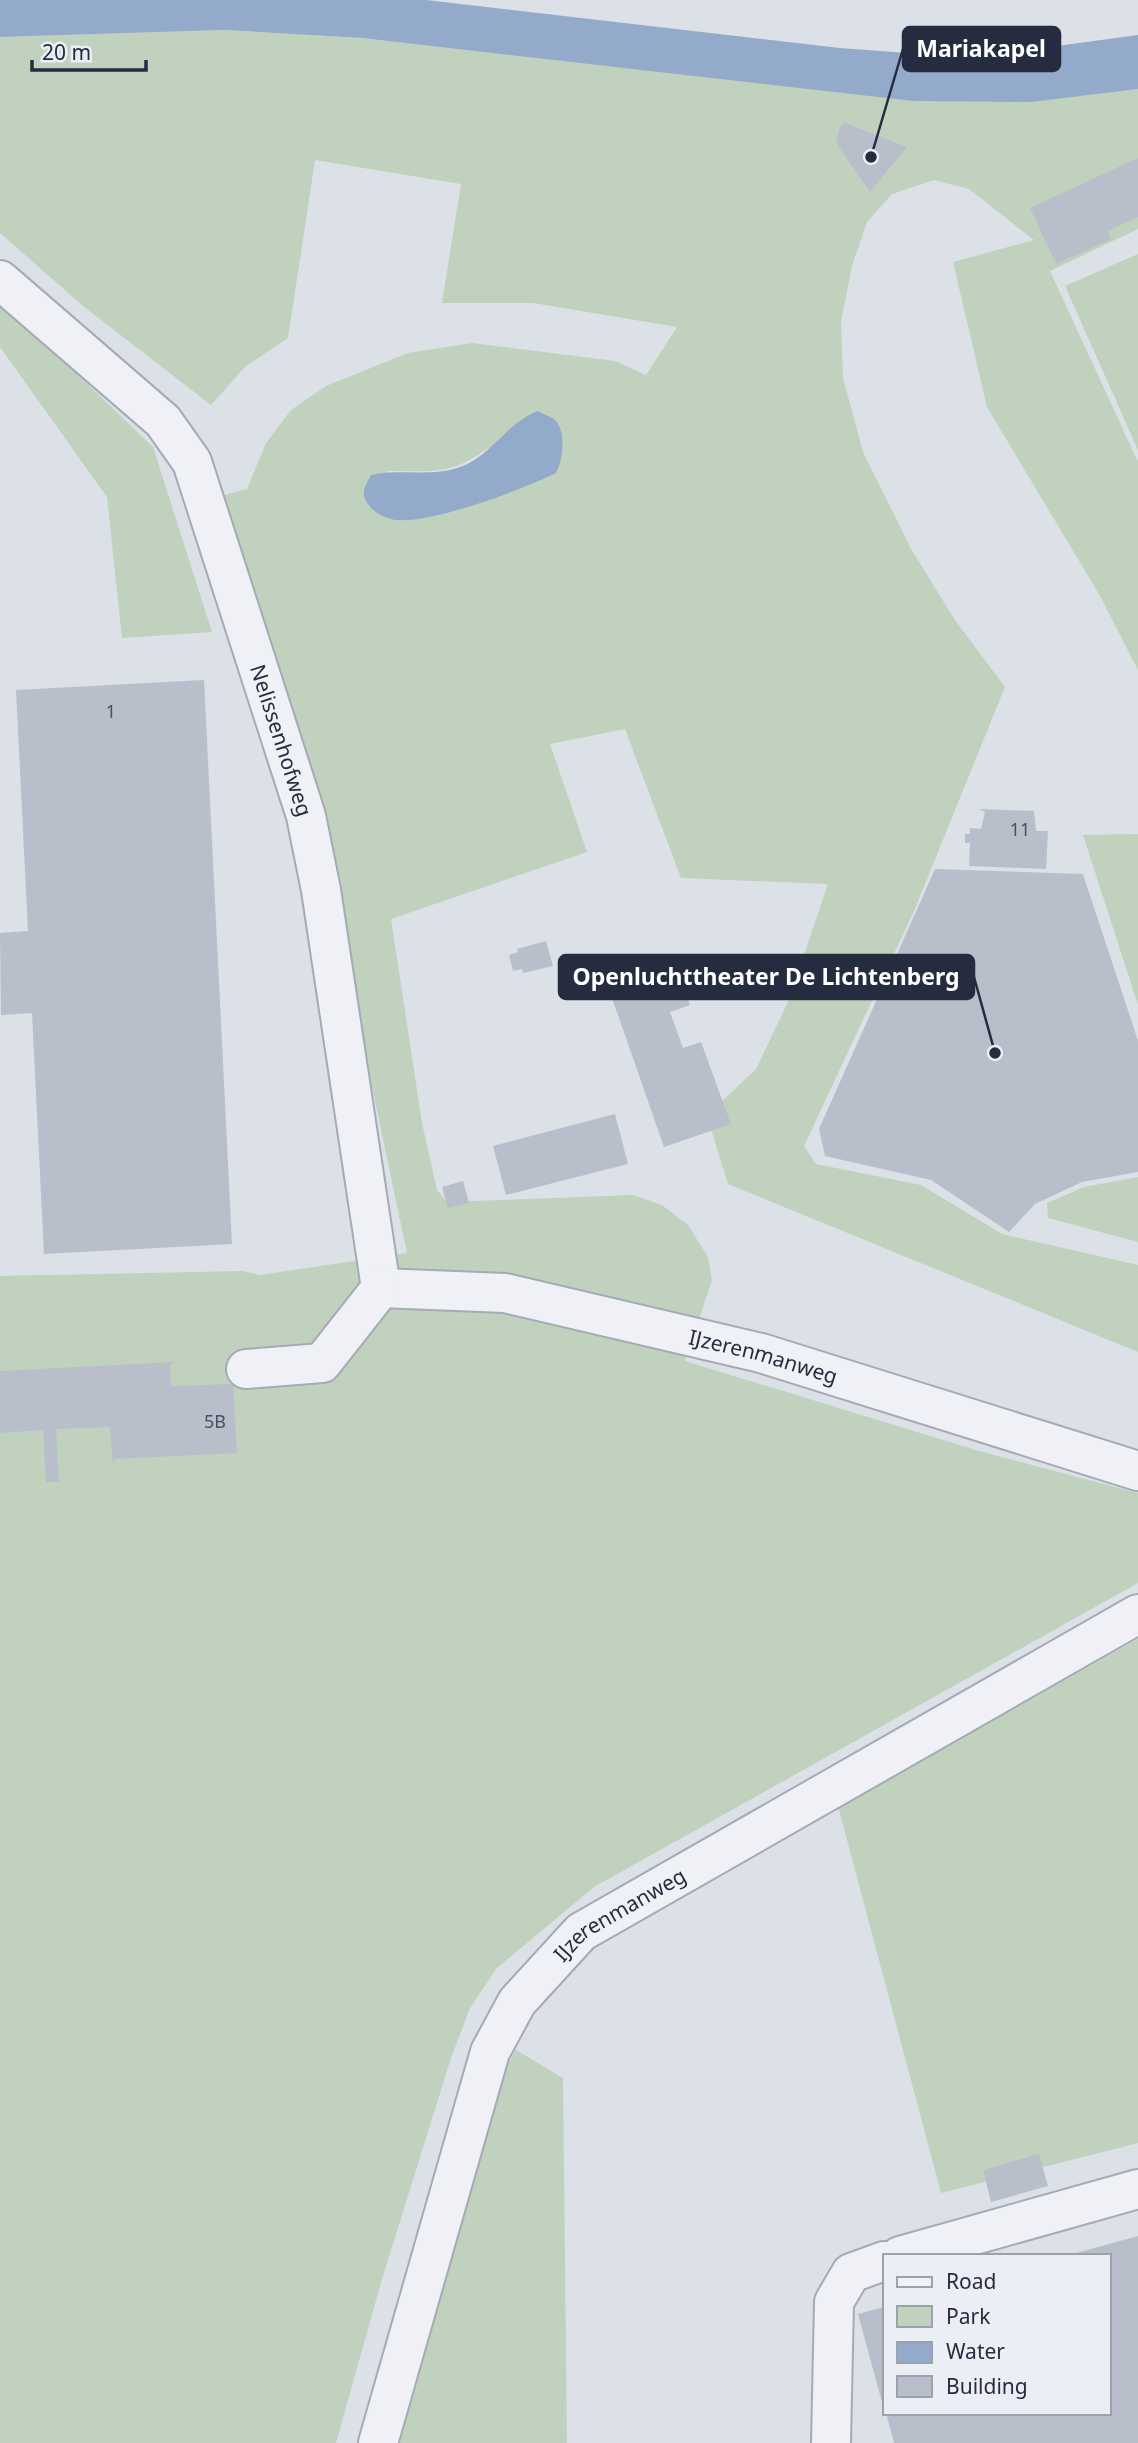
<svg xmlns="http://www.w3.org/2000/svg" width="1138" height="2443" font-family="'Noto Sans',sans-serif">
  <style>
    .green { fill: #c0d2bd; fill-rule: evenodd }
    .water { fill: #94aacb }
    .building { fill: #b9becb }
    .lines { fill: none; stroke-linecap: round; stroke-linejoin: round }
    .minor-casing { stroke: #a5aab5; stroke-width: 42 }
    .minor { stroke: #eff1f6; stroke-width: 38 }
    .labels { text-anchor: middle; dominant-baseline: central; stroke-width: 7; stroke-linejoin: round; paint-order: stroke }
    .number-label { font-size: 18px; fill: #4a5062 }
    .street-label { font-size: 21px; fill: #252c3f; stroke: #ebeff5 }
    .leader { fill: none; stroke: #252c3f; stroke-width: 2.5 }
    .callout-dot { fill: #252c3f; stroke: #ebeff5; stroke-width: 2.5 }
    .callout { fill: #252c3f; stroke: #252c3f; stroke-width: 2.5 }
    .callout-label { font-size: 23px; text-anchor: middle; font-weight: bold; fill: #fff }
  </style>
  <rect width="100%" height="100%" fill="#dce0e7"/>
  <g class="green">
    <path d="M224 30 362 38 670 72 1031 102 1138 89V229L1050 271 1138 462V670L1099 594 987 407 953 262 1034 240 969 189 934 180 892 194 867 222 852 266 841 322 843 378 863 452 911 549 955 620 1005 687 914 911 804 1146 816 1164 921 1185 1002 1234 1138 1265V1352L728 1184 711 1129 717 1106 756 1069 788 1002 828 884 681 878 625 729 550 744 587 852 391 919 422 1123 437 1190 447 1202 633 1195 662 1205 688 1225 708 1257 712 1280 685 1361 979 1451 1138 1493V1583L594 1887 496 1969 470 2008 451 2058 382 2279 336 2443H0V1276L243 1271 260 1275 407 1253 346 963 206 500 247 489 266 443 291 410 326 386 408 353 472 343 615 361 646 375 677 327 533 303H442L461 184 315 160 288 338 246 366 211 405 83 306 0 233V37ZM488 448 555 473 433 516 386 471C432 471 450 476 488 448Z"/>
    <polygon points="1138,254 1138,450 1065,286"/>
    <polygon points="0,300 153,447 212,632 122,638 107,497 0,347"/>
    <polygon points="1138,834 1138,1005 1083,835"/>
    <polygon points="1138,1177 1138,1242 1048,1218 1047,1203 1084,1187"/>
    <polygon points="1138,1639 1138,2143 941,2193 838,1806"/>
    <polygon points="516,2050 563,2078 567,2443 386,2443 498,2082"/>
  </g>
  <g class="water">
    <polygon points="0,0 426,0 840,48 934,55 1020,51 1138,35 1138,89 1032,102 913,101 362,38 224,30 0,37"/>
    <path d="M538 411C542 414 550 416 554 419 567 430 563 460 556 473 521 490 432 524 395 520 385 518 374 513 368 504 360 494 365 486 371 475 401 468 434 478 463 466 493 453 508 422 538 411Z"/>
  </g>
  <g class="building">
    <polygon points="845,123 907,147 870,192 836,143 840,127"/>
    <polygon points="1138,158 1138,217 1108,231 1111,239 1056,264 1030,208"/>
    <polygon points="204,680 232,1244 44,1254 32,1013 1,1015 0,933 28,931 16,690"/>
    <polygon points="979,809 1034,811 1036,831 1048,831 1046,869 969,866 970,843 965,843 965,834 970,834 970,828 981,829 985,812"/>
    <polygon points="935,869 1083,874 1138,1041 1138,1172 1082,1182 1035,1204 1009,1232 931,1180 825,1156 819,1129"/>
    <polygon points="546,941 553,966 523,973 522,969 513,971 509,955 518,952 517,949"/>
    <polygon points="678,972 690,1005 670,1012 683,1048 701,1042 731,1124 664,1147 611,995"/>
    <polygon points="615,1114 628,1164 506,1195 493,1146"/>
    <polygon points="463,1181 469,1203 448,1208 442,1187"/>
    <polygon points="174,1362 170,1365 171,1386 231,1384 233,1380 237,1453 115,1459 113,1466 110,1427 56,1429 59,1482 46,1482 43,1430 0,1433 0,1371"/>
    <polygon points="1039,2154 1048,2186 991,2202 983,2170"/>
    <polygon points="1138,2236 1138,2443 894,2443 886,2413 1108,2413 1108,2256 1069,2255"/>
    <polygon points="884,2307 884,2406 883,2406 858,2314"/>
  </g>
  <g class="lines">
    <g class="minor-casing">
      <g id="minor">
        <path id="s1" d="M0 280 163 421 192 462 306 816 321 890 381 1288"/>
        <path id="s2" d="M381 1288 505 1293 761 1353 1138 1471"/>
        <polyline points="246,1369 322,1363 381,1288"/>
        <polyline points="900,2256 1138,2189"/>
        <path id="s3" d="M378 2443 490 2052 517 2002 581 1932 1138 1614"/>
        <polyline points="831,2443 834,2302 851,2273 884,2261"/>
      </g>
    </g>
    <use href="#minor" class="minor"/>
  </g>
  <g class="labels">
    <g class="number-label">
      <text x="111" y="711">1</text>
      <text x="1020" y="829">11</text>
      <text x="215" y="1421">5B</text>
    </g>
    <g class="street-label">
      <text stroke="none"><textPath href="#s1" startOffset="558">Nelissenhofweg</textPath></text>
      <text stroke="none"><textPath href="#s2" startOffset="390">IJzerenmanweg</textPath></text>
      <text stroke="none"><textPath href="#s3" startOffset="600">IJzerenmanweg</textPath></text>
    </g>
  </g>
  <path class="leader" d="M871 157L903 49M995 1053L974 977"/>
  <g class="callout-dot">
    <circle cx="871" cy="157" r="7"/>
    <circle cx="995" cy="1053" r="7"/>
  </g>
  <g class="callout">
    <rect x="903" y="27" width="157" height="44" rx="7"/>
    <rect x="559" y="955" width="415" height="44" rx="7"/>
  </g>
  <g class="callout-label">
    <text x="981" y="57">Mariakapel</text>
    <text x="766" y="985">Openluchttheater De Lichtenberg</text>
  </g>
  <rect x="883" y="2254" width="228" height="161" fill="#ebeff5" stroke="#9ca1ac" stroke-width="2"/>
  <rect x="897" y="2277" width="35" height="10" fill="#eff1f6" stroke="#9ca1ac" stroke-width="2"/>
  <text x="946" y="2289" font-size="21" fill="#252c3f">Road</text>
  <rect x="897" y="2306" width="35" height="21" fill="#c0d2bd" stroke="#9ca1ac" stroke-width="2"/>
  <text x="946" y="2324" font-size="21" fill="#252c3f">Park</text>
  <rect x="897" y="2342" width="35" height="21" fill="#94aacb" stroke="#9ca1ac" stroke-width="2"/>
  <text x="946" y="2359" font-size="21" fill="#252c3f">Water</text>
  <rect x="897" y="2376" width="35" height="21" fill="#b9becb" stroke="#9ca1ac" stroke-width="2"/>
  <text x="946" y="2394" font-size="21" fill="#252c3f">Building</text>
  <path d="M32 60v10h114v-10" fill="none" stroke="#252c3f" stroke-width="3.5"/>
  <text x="42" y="60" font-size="21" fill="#252c3f" stroke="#ebeff5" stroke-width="5" paint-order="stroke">20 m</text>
</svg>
